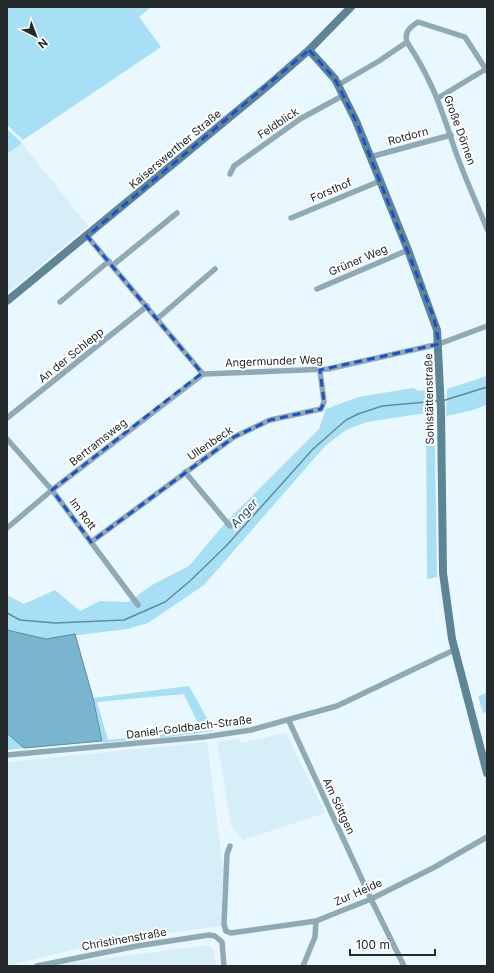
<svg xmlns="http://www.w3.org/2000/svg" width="494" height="973" font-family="Inter,sans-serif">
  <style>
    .built { fill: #d6eef7 }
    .green { fill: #a7dff5 }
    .water { fill: #77b6ce; stroke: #5e8c9d }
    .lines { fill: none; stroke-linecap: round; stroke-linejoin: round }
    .stream { stroke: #5e8c9d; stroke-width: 1.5 }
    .street { stroke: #8faab4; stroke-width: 5.5 }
    .secondary { stroke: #5d8595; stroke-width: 8 }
    .marked { fill: none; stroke: #1d4ed8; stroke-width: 3; stroke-dasharray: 8 5; stroke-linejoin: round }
    .labels { text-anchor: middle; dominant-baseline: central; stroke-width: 4; stroke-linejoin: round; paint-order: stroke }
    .street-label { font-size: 11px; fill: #24292c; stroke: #fff }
    .water-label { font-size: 12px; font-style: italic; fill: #1d5163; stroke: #fff }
  </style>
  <rect width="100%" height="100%" fill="#e9f8fe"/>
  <g class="built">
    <polygon points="22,143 88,226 7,293 7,154"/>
    <polygon points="286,733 325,813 243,840 231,826 217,742 239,738 240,743"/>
    <polygon points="207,742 223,866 221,926 104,942 7,966 7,762"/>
    <polygon points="209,945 214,951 216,966 45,966"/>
  </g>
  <g class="green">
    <polygon points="7,7 151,7 139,17 161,47 23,140 7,125"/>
    <polygon points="7,129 22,143 7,154"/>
    <polygon points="487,376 487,405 470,411 446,416 447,389"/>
    <polygon points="413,388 418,391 434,389 437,577 427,579 426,413 367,422 346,430 325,446 204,585 148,623 127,629 46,639 7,630 7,595 24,604 55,590 80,611 100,601 128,602 152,585 189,566 226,522 319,429 326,409 358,397"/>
    <polygon points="189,686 214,731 160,738 160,735 201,730 184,694 97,702 108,740 149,736 149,738 103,743 93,698"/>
    <polygon points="487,693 487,712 483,713 478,696"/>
    <polygon points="7,733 24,748 7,750"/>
  </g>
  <polygon class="water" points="7,630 46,639 75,634 93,698 102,741 24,748 7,733"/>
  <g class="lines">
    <g class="stream">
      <polyline points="442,401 487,387"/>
      <polyline points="7,613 20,620 55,623 124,620 165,602 190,581 227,545 313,449 346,420 358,414 382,406 437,401"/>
    </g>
    <g class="street">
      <path d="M407 42C430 77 440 104 453 144 462 172 476 201 487 229"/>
      <path d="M338 85 379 61 407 42C404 32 410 27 418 22L465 37 487 71"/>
      <polyline points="438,98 486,69"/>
      <polyline points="370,157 451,135"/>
      <polyline points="230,174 234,166 300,119 344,95"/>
      <polyline points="291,218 380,181"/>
      <polyline points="87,236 203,374 328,369 439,344 487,326"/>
      <polyline points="113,265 177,213"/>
      <polyline points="317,289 408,250"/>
      <polyline points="60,302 109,261"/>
      <polyline points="157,319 215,269"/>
      <polyline points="7,418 147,306"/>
      <polyline points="7,439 52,490 138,605"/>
      <polyline points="185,472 230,526"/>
      <polyline points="7,528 52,490 203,374"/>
      <polyline points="91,542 234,437 270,420 321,409 324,402 320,371"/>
      <polyline points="289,721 371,899 404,966"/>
      <polyline points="7,755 204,737 251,730 337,706 454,650"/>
      <polyline points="226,931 231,933 316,921 371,899 433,868 487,837"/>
      <polyline points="226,931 224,924 227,854 230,846"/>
      <polyline points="37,966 137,946 209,935 215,936 222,942 224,966"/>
      <polyline points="303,966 315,937 316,921"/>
    </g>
    <g class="secondary">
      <polyline points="309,50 335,79 356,121 408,250 437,330 441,410 443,573 452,639 487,773"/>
      <polyline points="7,301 270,84 309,50 351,7"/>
    </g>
  </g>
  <path class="marked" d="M309 50 335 79 356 121 434 318 439 344 320 370 324 402 321 409 270 420 234 437 91 542 52 490 202 373 87 236Z"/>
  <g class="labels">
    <g class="street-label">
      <text transform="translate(278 123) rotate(-34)">Feldblick</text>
      <text transform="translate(460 130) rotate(70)">Große Dörnen</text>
      <text transform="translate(408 136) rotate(-15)">Rotdorn</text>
      <text transform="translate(175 149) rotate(-40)">Kaiserswerther Straße</text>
      <text transform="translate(331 190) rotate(-23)">Forsthof</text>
      <text transform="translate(358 260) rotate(-23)">Grüner Weg</text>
      <text transform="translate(71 355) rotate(-39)">An der Schlepp</text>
      <text transform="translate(274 361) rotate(-2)">Angermunder Weg</text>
      <text transform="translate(429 399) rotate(-91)">Sohlstättenstraße</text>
      <text transform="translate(98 442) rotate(-38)">Bertramsweg</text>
      <text transform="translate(210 443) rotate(-34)">Ullenbeck</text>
      <text transform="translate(83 514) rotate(53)">Im Rott</text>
      <text transform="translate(189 727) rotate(-7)">Daniel-Goldbach-Straße</text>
      <text transform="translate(339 806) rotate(65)">Am Söttgen</text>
      <text transform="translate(358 892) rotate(-24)">Zur Heide</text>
      <text transform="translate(124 939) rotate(-10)">Christinenstraße</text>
    </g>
    <g class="water-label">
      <text transform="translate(244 513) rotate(-48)">Anger</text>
    </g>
  </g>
  <rect width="494" height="973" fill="none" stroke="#24292c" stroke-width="16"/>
  <g transform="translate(36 36) rotate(138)" stroke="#ffffff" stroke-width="3" paint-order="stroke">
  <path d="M0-3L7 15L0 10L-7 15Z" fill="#24292c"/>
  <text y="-6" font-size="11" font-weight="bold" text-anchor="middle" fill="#24292c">N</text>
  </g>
  <path d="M350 949v6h85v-6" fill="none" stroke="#24292c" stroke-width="2"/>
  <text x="356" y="949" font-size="12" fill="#24292c" stroke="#ffffff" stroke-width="3" paint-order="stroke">100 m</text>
</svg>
